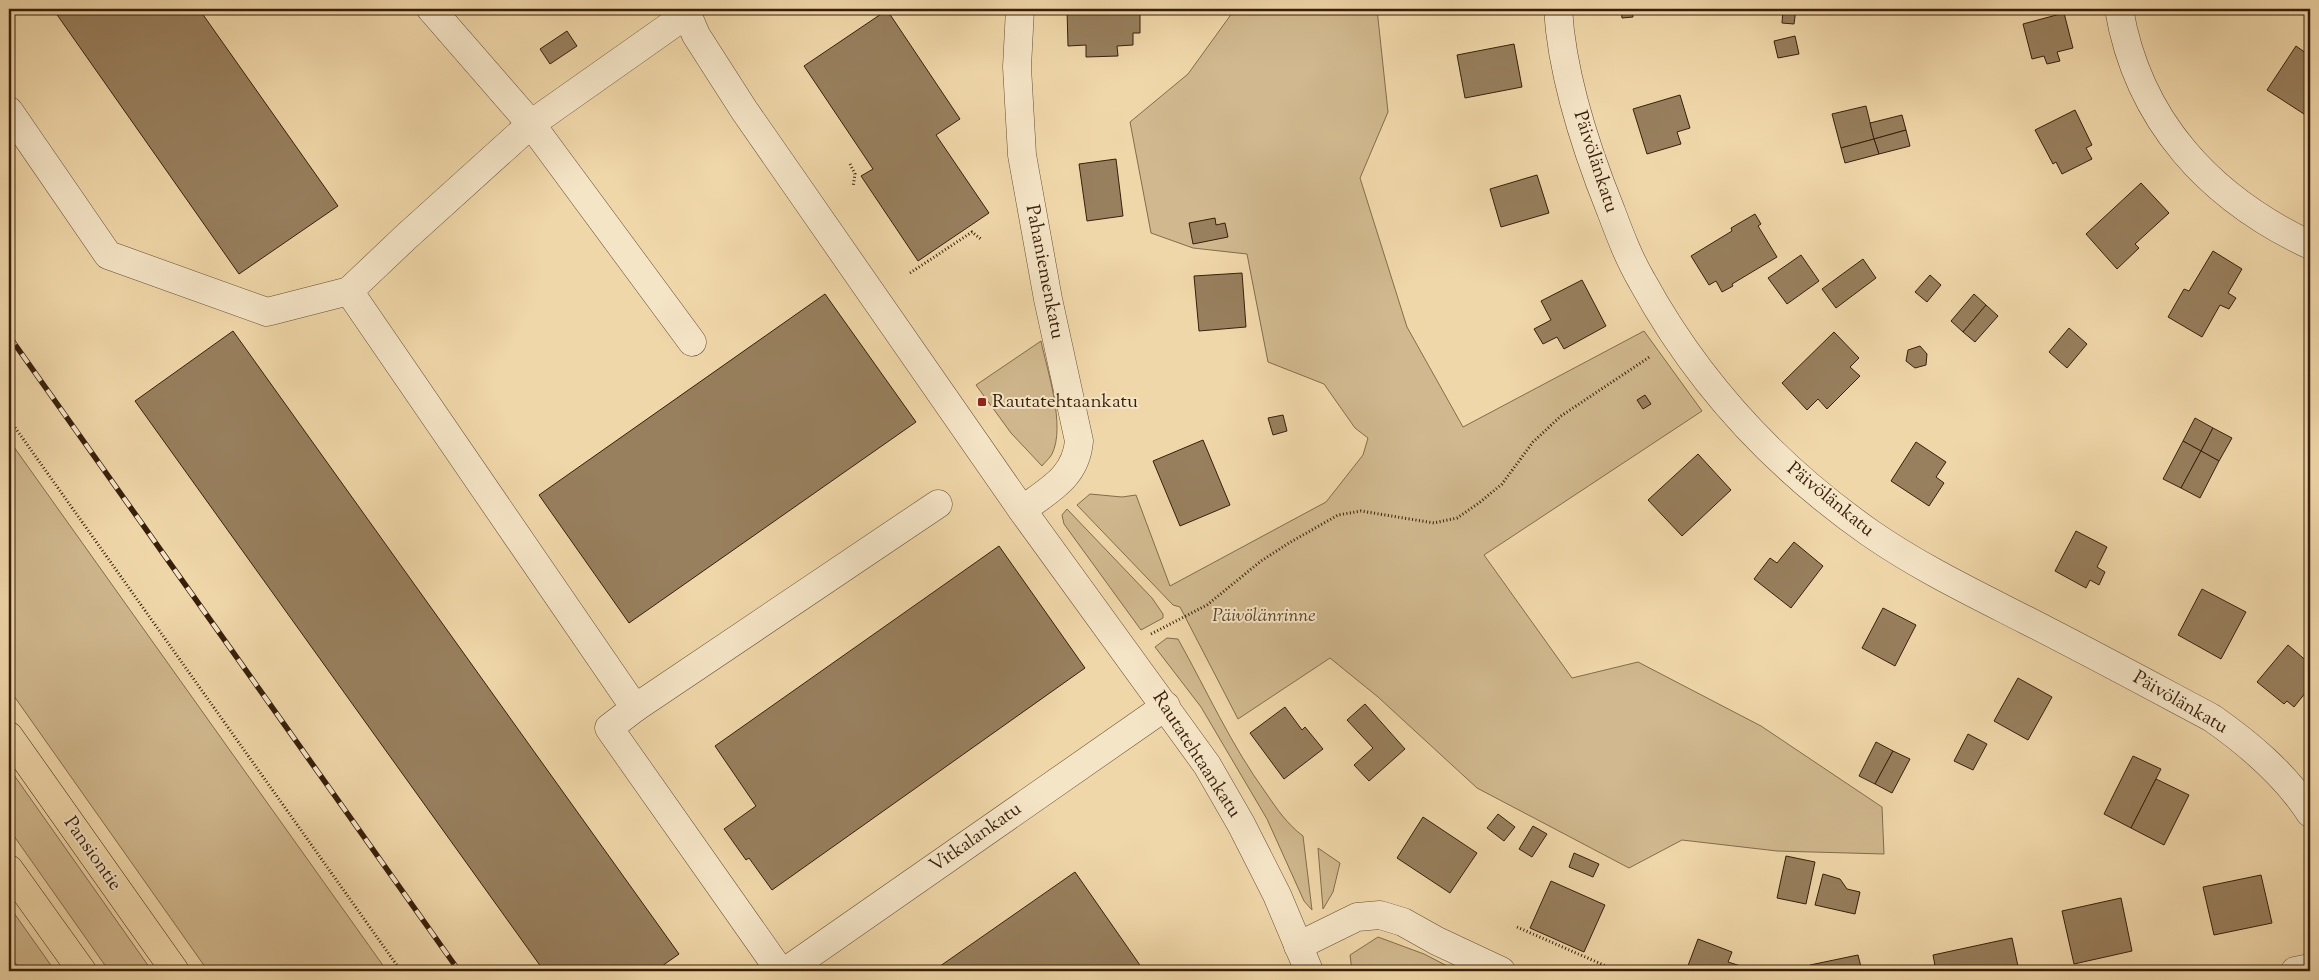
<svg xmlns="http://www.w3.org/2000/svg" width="2319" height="980" font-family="'Sorts Mill Goudy',serif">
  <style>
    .green { fill: #d1b88e; stroke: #846c4c }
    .building { fill: #987f5d; stroke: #381f0b }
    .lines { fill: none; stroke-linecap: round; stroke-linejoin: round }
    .minor-casing { stroke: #664d32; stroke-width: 29 }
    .major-casing { stroke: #381f0b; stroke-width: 29 }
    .path { stroke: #381f0b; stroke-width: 3; stroke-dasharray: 1 2.5; stroke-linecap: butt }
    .minor { stroke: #f5e5c7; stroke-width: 28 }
    .major { stroke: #f0d7a9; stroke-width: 28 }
    .rail-casing { stroke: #381f0b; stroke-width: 5.5 }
    .rail { stroke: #f5e5c7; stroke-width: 4; stroke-dasharray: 11; stroke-linecap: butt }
    .poi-dot { fill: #8f2418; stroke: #f5e5c7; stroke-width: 2 }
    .labels { text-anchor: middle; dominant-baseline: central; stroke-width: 4; stroke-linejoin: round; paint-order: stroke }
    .street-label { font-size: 19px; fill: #381f0b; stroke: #f5e5c7 }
    .poi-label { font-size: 19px; fill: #381f0b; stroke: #f5e5c7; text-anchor: start }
    .park-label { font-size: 19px; font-style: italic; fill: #5e452c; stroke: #f5e5c7 }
  </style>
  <rect width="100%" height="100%" fill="#f0d7a9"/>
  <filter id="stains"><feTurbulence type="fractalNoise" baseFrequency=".004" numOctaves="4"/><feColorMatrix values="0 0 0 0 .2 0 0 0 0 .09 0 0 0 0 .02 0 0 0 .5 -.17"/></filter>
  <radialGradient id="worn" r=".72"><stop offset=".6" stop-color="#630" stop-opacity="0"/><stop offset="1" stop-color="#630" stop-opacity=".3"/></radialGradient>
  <g class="green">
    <polygon points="1235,9 1377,9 1388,112 1360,178 1407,327 1463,427 1644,331 1702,411 1484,555 1572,678 1638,662 1761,726 1882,807 1884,854 1777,851 1682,840 1629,868 1477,788 1378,697 1330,658 1238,719 1180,607 1173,605 1077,505 1090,494 1122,497 1136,495 1170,586 1326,502 1363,455 1368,438 1355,428 1324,384 1268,362 1247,254 1193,248 1151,233 1130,122 1188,74"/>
    <path d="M1041 341C1047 370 1066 426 1052 454 1050 458 1045 462 1042 466L1011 433 976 385Z"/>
    <polygon points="9,440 387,971 208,971 9,689"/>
    <polygon points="1067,509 1152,598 1163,614 1163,618 1141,630 1064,524 1062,515"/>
    <path d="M1167 638 1178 639C1207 691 1231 745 1266 793 1277 809 1287 824 1303 836L1312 910 1304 901 1267 819 1201 707 1155 647Z"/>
    <polygon points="9,768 152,971 109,971 9,829"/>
    <polygon points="1318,848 1340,863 1333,892 1323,909"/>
    <polygon points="9,906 55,971 21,971 9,954"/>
    <polygon points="1378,937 1424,954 1457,971 1352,971 1350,955"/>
  </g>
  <g class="building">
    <polygon points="53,9 199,9 338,206 239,274"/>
    <polygon points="1067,9 1140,10 1140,33 1133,33 1133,45 1117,46 1118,56 1086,57 1086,45 1068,46"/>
    <polygon points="1615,9 1632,9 1633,17 1622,18 1621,9"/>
    <polygon points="1783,9 1796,9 1794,24 1782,23"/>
    <polygon points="887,10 960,119 936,135 989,213 918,261 861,176 873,169 804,66"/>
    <polygon points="2064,13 2073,48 2057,52 2060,61 2047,64 2044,56 2032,59 2023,24"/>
    <polygon points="567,31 577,46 550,64 540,49"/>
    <polygon points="1795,36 1799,54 1778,58 1774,41"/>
    <polygon points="1514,44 1522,87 1465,98 1457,55"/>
    <polygon points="2296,46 2310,56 2310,103 2304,114 2267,90"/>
    <polygon points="1680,95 1690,128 1677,132 1681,144 1647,154 1633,109"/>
    <polygon points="1866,106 1874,139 1841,148 1832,114"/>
    <polygon points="2075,110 2092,145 2086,148 2092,159 2062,174 2056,162 2053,164 2035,130"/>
    <polygon points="1902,115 1906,130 1874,139 1870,123"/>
    <polygon points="1906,130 1910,146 1879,154 1874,139"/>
    <polygon points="1874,139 1879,154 1845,163 1841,148"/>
    <polygon points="1116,159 1123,216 1087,221 1079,164"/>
    <polygon points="1537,175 1549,213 1501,227 1490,189"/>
    <polygon points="2141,183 2169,213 2135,244 2139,248 2117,269 2086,234"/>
    <polygon points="1755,214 1761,224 1758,226 1777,257 1732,284 1733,286 1722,292 1716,281 1709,285 1691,256 1732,231 1731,228"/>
    <polygon points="1215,218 1216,225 1225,223 1228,237 1193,244 1189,223"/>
    <polygon points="2213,251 2242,269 2228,293 2236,298 2229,309 2220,305 2202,337 2168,317 2184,289 2189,291"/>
    <polygon points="1801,255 1819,281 1787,304 1768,278"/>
    <polygon points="1863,259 1876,278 1836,308 1822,289"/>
    <polygon points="1242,273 1246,327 1199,331 1194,276"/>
    <polygon points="1930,275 1941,285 1927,302 1915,292"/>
    <polygon points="1582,280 1606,326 1564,349 1557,337 1543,344 1534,329 1551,320 1541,301"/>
    <polygon points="825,294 916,422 629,623 539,495"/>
    <polygon points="1974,294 1986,305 1963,332 1951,321"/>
    <polygon points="1986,305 1998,316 1975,342 1963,332"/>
    <polygon points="2069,328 2087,344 2067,368 2049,352"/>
    <polygon points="233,331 679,954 655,971 544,971 135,401"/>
    <polygon points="1834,332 1859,358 1850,367 1860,376 1827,409 1818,399 1807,410 1782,383"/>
    <polygon points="1920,346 1927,354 1926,365 1915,368 1906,361 1908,350"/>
    <polygon points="1645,395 1651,404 1643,409 1637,400"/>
    <polygon points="1283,415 1287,431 1273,435 1268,418"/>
    <polygon points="2195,418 2213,428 2201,451 2183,441"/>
    <polygon points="2213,428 2232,438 2219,461 2201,451"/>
    <polygon points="1203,440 1230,505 1180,526 1153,461"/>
    <polygon points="2183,441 2201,451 2181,488 2163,479"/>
    <polygon points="1916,442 1946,462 1936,477 1944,483 1929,506 1891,481"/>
    <polygon points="2201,451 2219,461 2200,498 2181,488"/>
    <polygon points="1698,454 1731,490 1682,536 1648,500"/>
    <polygon points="2076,531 2107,547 2097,567 2105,572 2099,585 2090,580 2086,588 2055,571"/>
    <polygon points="1794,542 1823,566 1791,608 1754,579 1770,558 1777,563"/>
    <polygon points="999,546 1085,668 772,890 749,858 746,860 724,829 756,806 715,746"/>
    <polygon points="2202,589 2246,612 2221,659 2178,635"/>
    <polygon points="1883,608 1916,625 1895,666 1862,648"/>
    <polygon points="2288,645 2310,664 2310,687 2294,707 2287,701 2284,704 2257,682"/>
    <polygon points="2018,678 2052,697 2028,740 1994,721"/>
    <polygon points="1365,704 1405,749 1369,781 1354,765 1373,748 1347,720"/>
    <polygon points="1285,707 1302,730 1305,727 1323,749 1284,779 1250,733"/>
    <polygon points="1968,734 1987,744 1973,770 1954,761"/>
    <polygon points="1876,742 1893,751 1875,784 1859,776"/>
    <polygon points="1893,751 1910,759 1892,793 1875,784"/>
    <polygon points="2133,756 2161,769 2131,828 2104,814"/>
    <polygon points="2156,779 2189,795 2164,845 2131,828"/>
    <polygon points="1498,814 1515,827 1504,841 1487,828"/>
    <polygon points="1423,817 1477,853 1450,893 1397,858"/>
    <polygon points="1533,826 1547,834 1532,857 1519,849"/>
    <polygon points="1574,853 1599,864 1593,877 1569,867"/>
    <polygon points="1786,856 1815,862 1806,904 1777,898"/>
    <polygon points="1075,872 1142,968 1137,971 933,971"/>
    <polygon points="1823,874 1840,879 1847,889 1860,892 1855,914 1815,905"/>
    <polygon points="2261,875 2272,923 2214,935 2203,887"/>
    <polygon points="1551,881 1605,905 1584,952 1530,928"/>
    <polygon points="2121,898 2132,951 2074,964 2062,911"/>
    <polygon points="2012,938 2019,971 1936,971 1933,955"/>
    <polygon points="1698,939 1732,952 1728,962 1747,968 1746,971 1686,971"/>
    <polygon points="1858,955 1862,971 1811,971 1810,965"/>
  </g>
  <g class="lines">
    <g class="minor-casing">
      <g id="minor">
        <polyline points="431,9 531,124 692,342"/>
        <polyline points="685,9 696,35 744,110 1022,510 1207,765 1241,824 1277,895 1309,971"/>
        <path d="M1020 9 1017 67 1022 155 1048 299 1079 441C1076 477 1049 490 1022 510"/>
        <path d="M1558 9C1562 75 1586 149 1611 211 1620 235 1629 259 1642 281 1697 382 1776 467 1870 533 1919 567 1973 593 2026 620 2089 652 2150 685 2212 718 2249 744 2285 774 2310 813"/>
        <path d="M2119 9C2138 121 2210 198 2310 245"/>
        <polyline points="9,111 108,255 267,312 349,291 407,236 531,124 687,14"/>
        <polyline points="349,291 635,708 609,728 780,971"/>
        <polyline points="635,708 938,504"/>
        <polyline points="1298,946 1357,917 1380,915 1403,922 1437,941 1501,971"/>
        <polyline points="786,971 1166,706"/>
        <polyline points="2295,971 2310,968"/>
      </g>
    </g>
    <g class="major-casing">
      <g id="major">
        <polyline points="9,736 175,971"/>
        <polyline points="9,869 82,971"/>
      </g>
    </g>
    <g class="path">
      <polyline points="850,164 855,174 853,187"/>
      <polyline points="910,273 972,232 982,240"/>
      <polyline points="9,419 401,971"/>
      <polyline points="1151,634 1207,605 1261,561 1289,543 1338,515 1361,511 1434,523 1457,518 1479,503 1502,484 1533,442 1561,416 1651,356"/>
      <polyline points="1517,927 1608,967"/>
    </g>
    <use href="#minor" class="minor"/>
    <use href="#major" class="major"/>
    <g class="rail-casing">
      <polyline id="rail" points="9,336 459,971"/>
    </g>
    <use href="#rail" class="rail"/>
  </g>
  <rect class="poi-dot" x="977" y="397" width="10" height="10" rx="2.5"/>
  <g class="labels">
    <g class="street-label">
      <text transform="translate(1595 162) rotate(72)">Päivölänkatu</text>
      <text transform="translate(1044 272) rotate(79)">Pahaniemenkatu</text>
      <text transform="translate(1830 500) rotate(39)">Päivölänkatu</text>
      <text transform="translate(2180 703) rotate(30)">Päivölänkatu</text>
      <text transform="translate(1196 755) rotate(57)">Rautatehtaankatu</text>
      <text transform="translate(976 838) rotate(-35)">Vitkalankatu</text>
      <text transform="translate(92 854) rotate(55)">Pansiontie</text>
    </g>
    <g class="poi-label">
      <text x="992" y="402">Rautatehtaankatu</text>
    </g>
    <g class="park-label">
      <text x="1264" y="616">Päivölänrinne</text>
    </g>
  </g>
  <rect width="2319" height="980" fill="none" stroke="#f0d7a9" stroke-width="30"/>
  <rect x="10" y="10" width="2299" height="960" fill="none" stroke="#381f0b" stroke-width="2.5"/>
  <rect x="15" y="15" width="2289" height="950" fill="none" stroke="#381f0b"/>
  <rect width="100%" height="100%" filter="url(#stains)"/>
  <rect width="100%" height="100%" fill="url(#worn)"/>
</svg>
